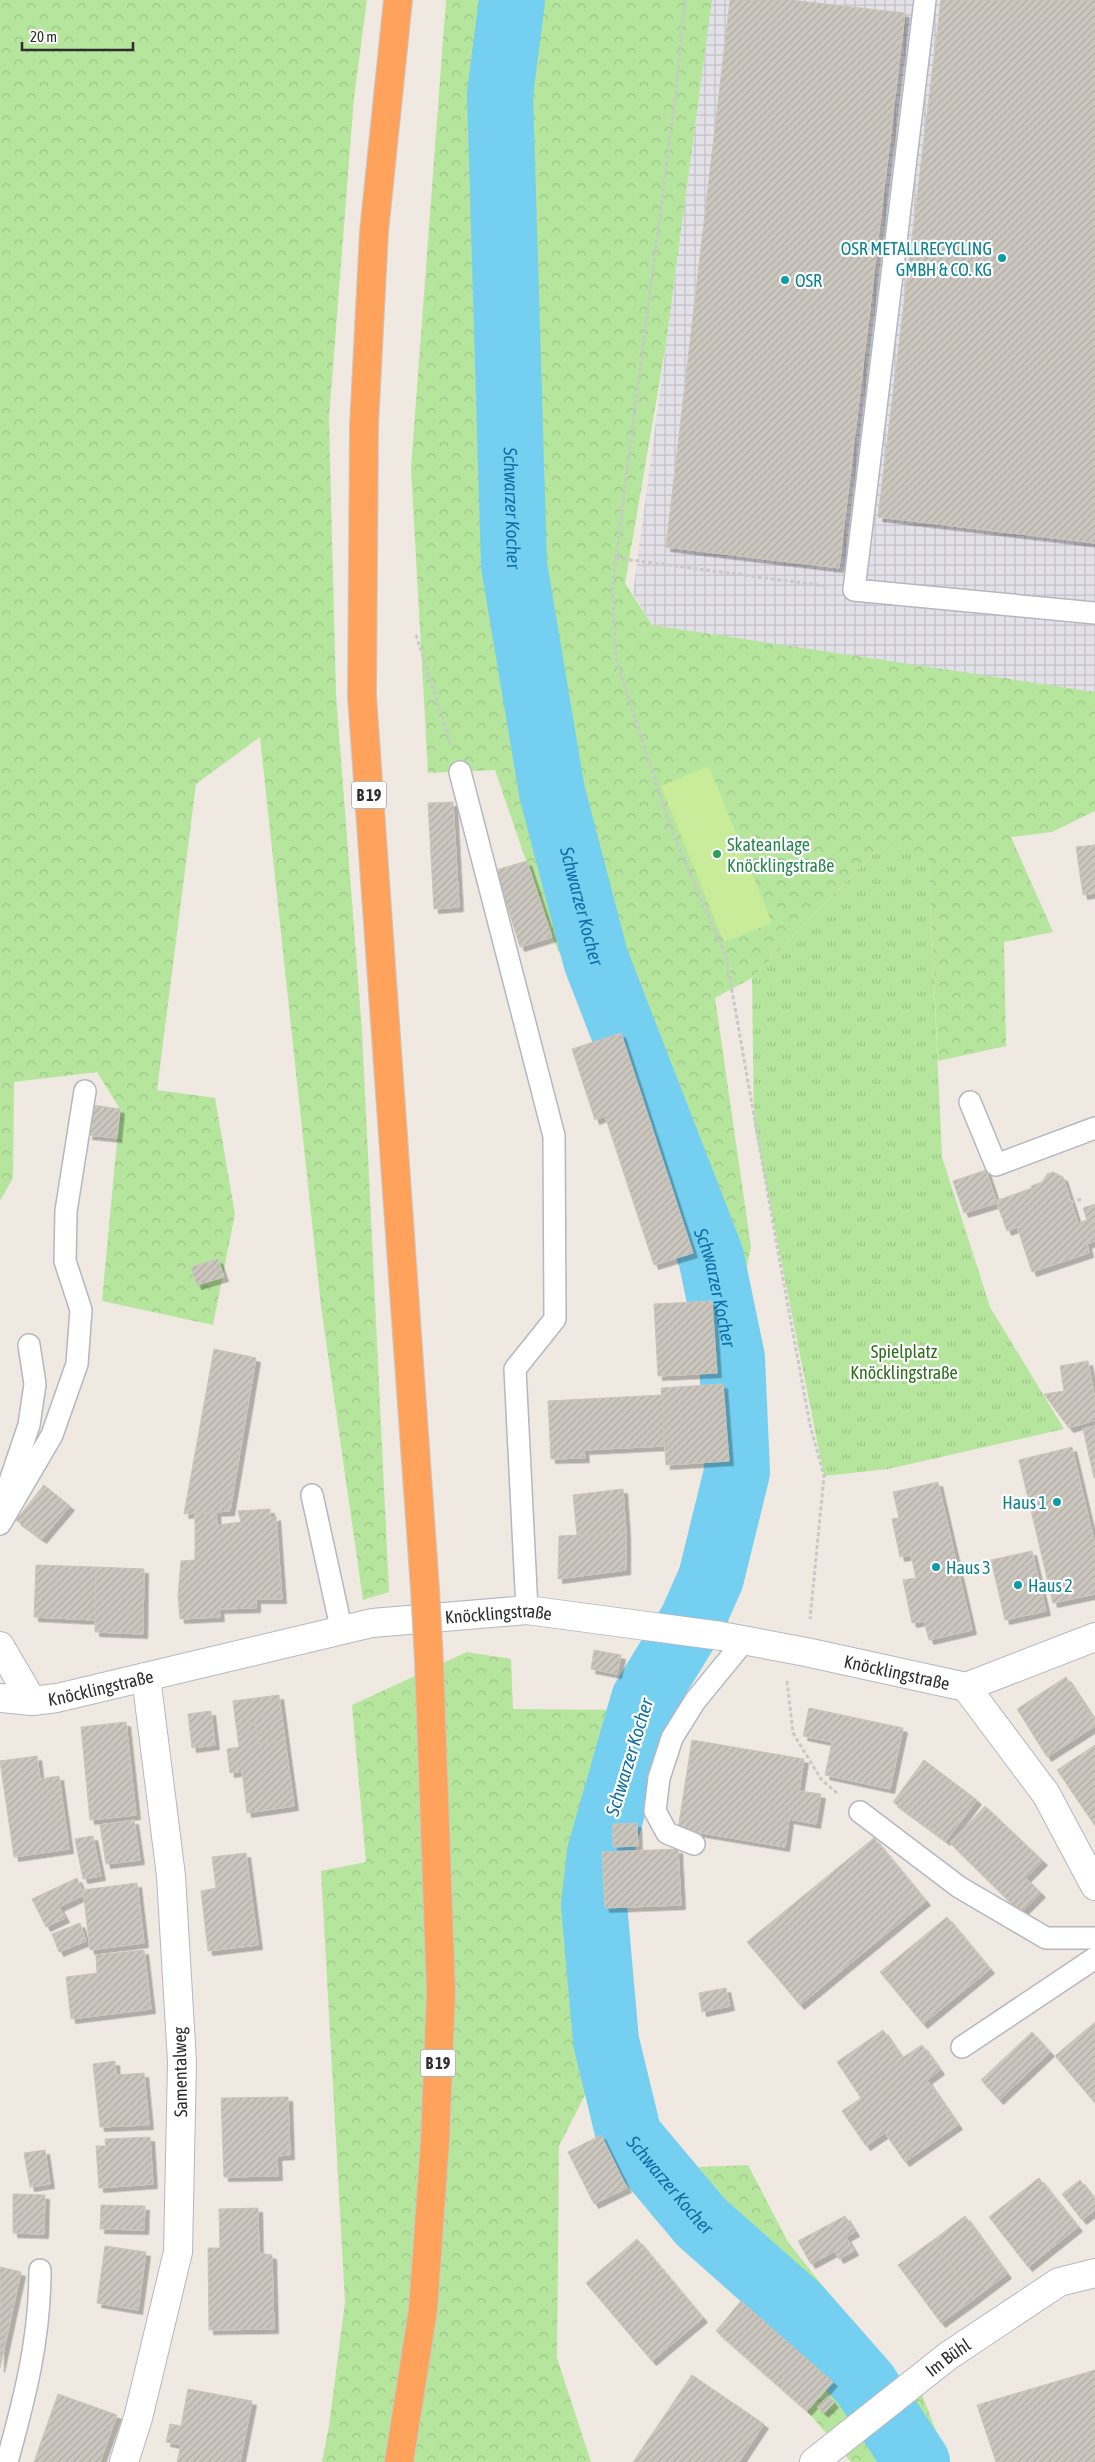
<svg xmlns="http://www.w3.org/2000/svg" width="1095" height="2462" font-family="'Asap Condensed',sans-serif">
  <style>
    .industrial { fill: url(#industrial-grid) }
    .forest { fill: url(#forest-crowns) }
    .park { fill: url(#park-tufts) }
    .pitch { fill: #c9ec9a }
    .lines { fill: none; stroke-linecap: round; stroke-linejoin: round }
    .river { stroke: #75cff0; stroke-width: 66 }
    .building { fill: url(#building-hatch); stroke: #cbc5ba; filter: url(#shadow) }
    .lane-casing { stroke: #b4b7c1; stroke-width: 24 }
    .street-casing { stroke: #b4b7c1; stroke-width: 30 }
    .highway-casing { stroke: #c9c9c9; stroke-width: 30 }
    .path { stroke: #c9c9c9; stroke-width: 3; stroke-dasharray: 4 2.5; stroke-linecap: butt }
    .lane { stroke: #fff; stroke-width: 21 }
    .street { stroke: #fff; stroke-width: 28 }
    .highway { stroke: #ffa35c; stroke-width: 28 }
    .highway-bridge-casing { stroke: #c9c9c9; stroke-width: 30; stroke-linecap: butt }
    .highway-bridge { stroke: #ffa35c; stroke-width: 28 }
    .culture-dot { fill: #0f9aa8; stroke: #fff; stroke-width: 2 }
    .leisure-dot { fill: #2e9e5b; stroke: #fff; stroke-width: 2 }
    .labels { text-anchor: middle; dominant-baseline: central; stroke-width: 4.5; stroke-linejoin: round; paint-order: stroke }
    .shield { fill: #fff; stroke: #6d6d6d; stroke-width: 1 }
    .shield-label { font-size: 16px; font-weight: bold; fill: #2e2e2e }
    .culture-label { font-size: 18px; fill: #0d838f; stroke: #fff; text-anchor: start }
    .leisure-label { font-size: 18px; fill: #27864d; stroke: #fff; text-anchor: start }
    .park-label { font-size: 18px; fill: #2c6e1b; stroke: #fff }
    .street-label { font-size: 18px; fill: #2e2e2e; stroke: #fff }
    .water-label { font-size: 19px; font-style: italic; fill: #0d6fa3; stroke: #fff }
  </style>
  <defs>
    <pattern id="industrial-grid" width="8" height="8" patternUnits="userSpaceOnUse" patternTransform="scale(1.25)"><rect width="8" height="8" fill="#e3e1e8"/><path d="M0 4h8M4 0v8" fill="none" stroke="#c3c1c7"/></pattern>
    <pattern id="forest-crowns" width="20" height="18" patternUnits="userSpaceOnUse" patternTransform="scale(1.25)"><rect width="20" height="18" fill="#b6e59e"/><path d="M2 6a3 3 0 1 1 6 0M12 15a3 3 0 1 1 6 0" fill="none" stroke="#9dc588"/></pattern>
    <pattern id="park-tufts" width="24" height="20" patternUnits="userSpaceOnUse" patternTransform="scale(1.25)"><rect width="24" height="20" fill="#b6e59e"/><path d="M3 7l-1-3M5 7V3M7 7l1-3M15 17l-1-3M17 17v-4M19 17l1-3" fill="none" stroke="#9dc588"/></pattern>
    <pattern id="building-hatch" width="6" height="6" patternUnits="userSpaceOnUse" patternTransform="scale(1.25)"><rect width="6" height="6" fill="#cbc7bf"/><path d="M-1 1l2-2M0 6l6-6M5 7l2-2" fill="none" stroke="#afaba4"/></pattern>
    <filter id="shadow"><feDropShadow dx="4.5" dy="4.5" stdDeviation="0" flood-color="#0004"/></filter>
  </defs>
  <rect width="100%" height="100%" fill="#efe9e1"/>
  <polygon class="industrial" points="712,0 1095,0 1095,693 652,625 633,593"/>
  <g class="forest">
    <polygon points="0,0 367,0 354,97 329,418 336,695 362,1031 389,1592 363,1600 321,1306 260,737 196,784 157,1090 215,1098 235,1214 213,1325 102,1301 120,1109 97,1072 14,1082 13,1178 0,1201"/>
    <polygon points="446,0 712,0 666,344 625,583 652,625 1095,692 1095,811 1052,832 1011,837 1053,932 1004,942 1006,1046 938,1061 928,855 882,845 752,978 715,998 751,1247 737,1313 755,1463 729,1461 723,1384 712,1301 693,1253 638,1032 588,1012 552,937 495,770 428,773 411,468"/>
    <polygon points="467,1652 511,1659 513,1709 624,1710 572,1859 569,1976 587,2091 559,2146 557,2358 591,2462 322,2462 329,2426 345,2302 321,1871 366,1862 352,1705"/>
    <polygon points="748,2165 788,2242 898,2381 919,2387 948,2462 851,2462 807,2411 833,2382 741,2301 651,2215 700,2167"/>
  </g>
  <polygon class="park" points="882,845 928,854 942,1157 990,1307 1064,1429 888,1469 824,1476 754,1123 752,978"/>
  <polygon class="pitch" points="709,766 772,923 724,942 661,786"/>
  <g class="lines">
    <path class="river" id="s1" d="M512 0 500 94 514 565 552 792 596 960 711 1257 732 1358 737 1472 711 1578 692 1621 644 1699 600 1853 594 1905 606 2041 629 2136 701 2222 798 2308 865 2384 917 2462"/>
  </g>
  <g class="building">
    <polygon points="730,0 790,0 905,13 839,568 666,547"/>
    <polygon points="941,0 1095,0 1095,543 878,517"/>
    <polygon points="453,802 459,907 434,909 428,803"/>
    <polygon points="1095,845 1095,893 1083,895 1076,847"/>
    <polygon points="527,861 552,937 520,947 496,870"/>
    <polygon points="621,1033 693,1253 654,1265 605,1116 595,1120 572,1049"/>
    <polygon points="93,1105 120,1109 117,1138 88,1135"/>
    <polygon points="986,1170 997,1203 964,1213 953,1181"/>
    <polygon points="1053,1172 1063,1177 1078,1223 1087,1220 1083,1208 1095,1204 1095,1241 1087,1244 1089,1253 1032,1272 1017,1227 1007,1231 996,1201 1032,1188 1031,1186 1042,1182 1047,1174"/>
    <polygon points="218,1259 224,1277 197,1285 191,1267"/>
    <polygon points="712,1301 717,1373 658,1376 654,1304"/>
    <polygon points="214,1349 256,1358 230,1511 184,1514"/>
    <polygon points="1088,1361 1095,1400 1095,1420 1069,1428 1044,1394 1064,1391 1060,1366"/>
    <polygon points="723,1384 729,1461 666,1465 661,1388"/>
    <polygon points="662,1395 664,1446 584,1450 585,1458 551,1459 548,1401"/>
    <polygon points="1095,1426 1095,1478 1094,1478 1083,1429"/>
    <polygon points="1072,1447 1095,1545 1095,1594 1053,1603 1019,1460"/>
    <polygon points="938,1482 972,1630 929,1640 924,1621 912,1623 903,1580 916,1578 911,1555 900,1557 892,1519 899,1518 893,1492"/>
    <polygon points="44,1485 70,1506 42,1539 16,1520"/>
    <polygon points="623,1489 626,1533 577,1535 573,1495"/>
    <polygon points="270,1509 270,1519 276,1516 282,1599 256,1599 256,1608 219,1609 220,1617 180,1619 178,1596 181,1561 195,1560 195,1513 216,1512 217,1525 241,1522 238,1511"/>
    <polygon points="626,1533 626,1570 558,1579 559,1536"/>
    <polygon points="1032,1551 1046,1611 1005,1620 991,1560"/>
    <polygon points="36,1565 96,1567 95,1620 34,1617"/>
    <polygon points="96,1567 144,1569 143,1634 95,1632"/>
    <polygon points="594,1650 621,1655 617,1674 591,1669"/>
    <polygon points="1066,1677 1095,1721 1095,1726 1047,1757 1017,1709"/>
    <polygon points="279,1695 285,1740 259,1744 255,1722 236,1725 233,1701"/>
    <polygon points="809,1708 903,1728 890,1789 825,1775 832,1742 803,1736"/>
    <polygon points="211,1711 215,1745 192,1748 188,1714"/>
    <polygon points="126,1722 136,1815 90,1820 81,1727"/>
    <polygon points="255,1722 259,1744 285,1740 294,1806 247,1813 242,1771 230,1773 227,1749 239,1747 236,1725"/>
    <polygon points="692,1740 804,1759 799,1791 821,1794 816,1824 789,1819 785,1847 678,1829"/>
    <polygon points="1095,1745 1095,1826 1057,1770"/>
    <polygon points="37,1756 40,1779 59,1776 69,1849 14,1857 0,1761"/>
    <polygon points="924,1760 977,1800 946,1841 893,1802"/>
    <polygon points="985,1806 1043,1861 1026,1878 1041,1893 1021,1913 950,1843"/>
    <polygon points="134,1820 140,1860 106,1864 100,1825"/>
    <polygon points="637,1823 638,1846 613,1847 613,1824"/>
    <polygon points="93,1836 101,1876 83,1879 75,1839"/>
    <polygon points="874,1838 926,1901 800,2005 747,1942"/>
    <polygon points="678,1849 681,1905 605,1908 602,1852"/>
    <polygon points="246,1853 258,1945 208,1951 201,1891 216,1888 212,1857"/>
    <polygon points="77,1878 84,1895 59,1907 65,1918 46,1927 32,1899"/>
    <polygon points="137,1883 144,1943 90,1950 83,1890"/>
    <polygon points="947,1917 990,1969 923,2024 880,1972"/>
    <polygon points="80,1923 86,1941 59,1952 52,1934"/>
    <polygon points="144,1950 151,2009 71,2019 66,1977 97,1973 96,1955"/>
    <polygon points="726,1988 730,2006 702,2012 699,1993"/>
    <polygon points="1095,2022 1095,2103 1055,2056"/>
    <polygon points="883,2030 902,2058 922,2045 940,2070 927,2080 958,2125 905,2162 885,2133 866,2146 842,2111 861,2098 837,2062"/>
    <polygon points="1032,2032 1050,2052 999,2100 981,2080"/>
    <polygon points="115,2061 116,2075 144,2073 149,2125 100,2127 93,2064"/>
    <polygon points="288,2097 290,2155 277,2156 278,2176 224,2177 221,2098"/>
    <polygon points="601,2135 627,2188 594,2204 568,2152"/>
    <polygon points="150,2137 153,2184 99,2188 96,2146 106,2146 105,2139"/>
    <polygon points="45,2150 50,2184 30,2187 24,2153"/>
    <polygon points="1039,2178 1078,2227 1028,2267 989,2217"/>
    <polygon points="1080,2180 1095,2200 1095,2210 1082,2220 1062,2194"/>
    <polygon points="13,2194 45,2195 44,2234 13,2233"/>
    <polygon points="101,2205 145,2206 144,2230 100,2229"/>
    <polygon points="258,2208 259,2253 272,2255 274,2329 209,2330 208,2248 220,2248 219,2209"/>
    <polygon points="845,2216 855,2232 846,2237 854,2251 839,2259 835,2251 811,2264 798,2241"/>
    <polygon points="965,2216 1007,2274 974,2299 932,2241"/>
    <polygon points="637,2239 703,2318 652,2361 586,2283"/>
    <polygon points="932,2241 974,2299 941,2323 898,2265"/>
    <polygon points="105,2246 146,2252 138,2310 97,2303"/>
    <polygon points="0,2267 21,2272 7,2336 0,2334"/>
    <polygon points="741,2301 833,2382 807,2411 716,2331"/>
    <polygon points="0,2334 7,2336 0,2368"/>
    <polygon points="1095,2370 1095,2462 996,2462 977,2405"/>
    <polygon points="692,2375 764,2424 739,2462 633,2462"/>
    <polygon points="188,2389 252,2401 240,2462 177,2462 181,2445 166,2442 170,2424 181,2426"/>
    <polygon points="58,2394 117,2415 100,2462 34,2462"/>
    <polygon points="828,2396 834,2403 824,2413 817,2407"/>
  </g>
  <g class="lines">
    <g class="lane-casing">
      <g id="lane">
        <polyline points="925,0 854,590 1095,613"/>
        <polyline points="460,772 554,1136 555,1319 515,1369 527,1610"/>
        <polyline points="970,1102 996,1165 1095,1128"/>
        <polyline points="312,1495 342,1632"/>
        <polyline points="2,1505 29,1425 35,1384 29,1345"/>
        <polyline points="0,1524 52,1435 77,1364 81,1310 65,1261 66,1211 85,1091"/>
        <polyline points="860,1812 959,1887 1046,1938 1095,1938"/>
        <polyline points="694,1844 667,1833 655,1811 659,1778 672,1738 695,1701 745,1640"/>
        <polyline points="962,2047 1095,1958"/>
        <path d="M7 2462C25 2397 40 2339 40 2270"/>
      </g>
    </g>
    <g class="street-casing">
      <g id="street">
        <polyline points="0,1646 32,1701"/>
        <polyline points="966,1687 1046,1794 1095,1886"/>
        <path id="s2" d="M0 1698 32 1701 57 1698 372 1623 527 1610 721 1636 806 1652 966 1687 1095 1637"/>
        <polyline points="124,2462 138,2418 178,2252 182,2062 171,1876 146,1677"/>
        <path id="s3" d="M814 2462 948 2356 1059 2282 1095 2273"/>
      </g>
    </g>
    <g class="highway-casing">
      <g id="highway">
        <polyline points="398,0 374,232 364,426 362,696 425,1589"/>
        <polyline points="399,2462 423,2310 435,2141 441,1992 429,1661"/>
      </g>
    </g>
    <g class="path">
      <polyline points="685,0 676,91 612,588 616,659 670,826 726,957 777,1246 810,1425 824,1476 810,1619"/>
      <polyline points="616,558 826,586"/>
      <polyline points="416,635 451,745"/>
      <polyline points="1071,1202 1082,1199"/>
      <polyline points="787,1681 793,1733 821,1779 838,1794"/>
    </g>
    <use href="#lane" class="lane"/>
    <use href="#street" class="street"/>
    <use href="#highway" class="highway"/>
    <g class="highway-bridge-casing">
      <polyline id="highway-bridge" points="425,1589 429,1661"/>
    </g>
    <use href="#highway-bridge" class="highway-bridge"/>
  </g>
  <g class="culture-dot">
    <circle cx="1002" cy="258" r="5"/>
    <circle cx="785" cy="280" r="5"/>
    <circle cx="1057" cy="1502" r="5"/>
    <circle cx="936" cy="1567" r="5"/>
    <circle cx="1018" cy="1585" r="5"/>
  </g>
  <circle class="leisure-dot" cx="717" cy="854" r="5"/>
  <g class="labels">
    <g class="shield">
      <rect x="351.5" y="781.5" width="35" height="27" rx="4"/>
      <rect x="420.5" y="2049.5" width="35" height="27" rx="4"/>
    </g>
    <g class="shield-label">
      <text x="369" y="795">B 19</text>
      <text x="438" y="2063">B 19</text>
    </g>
    <g class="culture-label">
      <text x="992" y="248" text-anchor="end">OSR METALLRECYCLING<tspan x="992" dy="21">GMBH &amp; CO. KG</tspan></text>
      <text x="795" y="280">OSR</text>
      <text x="1047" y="1502" text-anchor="end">Haus 1</text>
      <text x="946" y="1567">Haus 3</text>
      <text x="1028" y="1585">Haus 2</text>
    </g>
    <g class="leisure-label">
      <text x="727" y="844">Skateanlage<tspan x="727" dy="21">Knöcklingstraße</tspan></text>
    </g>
    <g class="park-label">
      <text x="904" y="1351">Spielplatz<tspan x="904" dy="21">Knöcklingstraße</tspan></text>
    </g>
    <g class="street-label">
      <text stroke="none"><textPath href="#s2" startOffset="508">Knöcklingstraße</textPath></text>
      <text stroke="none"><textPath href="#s2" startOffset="912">Knöcklingstraße</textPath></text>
      <text stroke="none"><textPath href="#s2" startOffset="102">Knöcklingstraße</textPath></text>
      <text transform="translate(180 2072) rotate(-91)">Samentalweg</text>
      <text stroke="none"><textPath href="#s3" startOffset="170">Im Bühl</textPath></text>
    </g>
    <g class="water-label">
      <text stroke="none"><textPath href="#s1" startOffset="509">Schwarzer Kocher</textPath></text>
      <text stroke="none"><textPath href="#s1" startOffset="914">Schwarzer Kocher</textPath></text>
      <text stroke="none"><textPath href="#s1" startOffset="1319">Schwarzer Kocher</textPath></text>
      <text transform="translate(629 1757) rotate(-73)">Schwarzer Kocher</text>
      <text stroke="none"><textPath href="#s1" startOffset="2264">Schwarzer Kocher</textPath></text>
    </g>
  </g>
  <path d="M22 42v8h111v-8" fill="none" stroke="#2e2e2e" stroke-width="2.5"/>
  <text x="30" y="42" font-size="15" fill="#2e2e2e" stroke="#ffffff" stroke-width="4" paint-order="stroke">20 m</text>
</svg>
